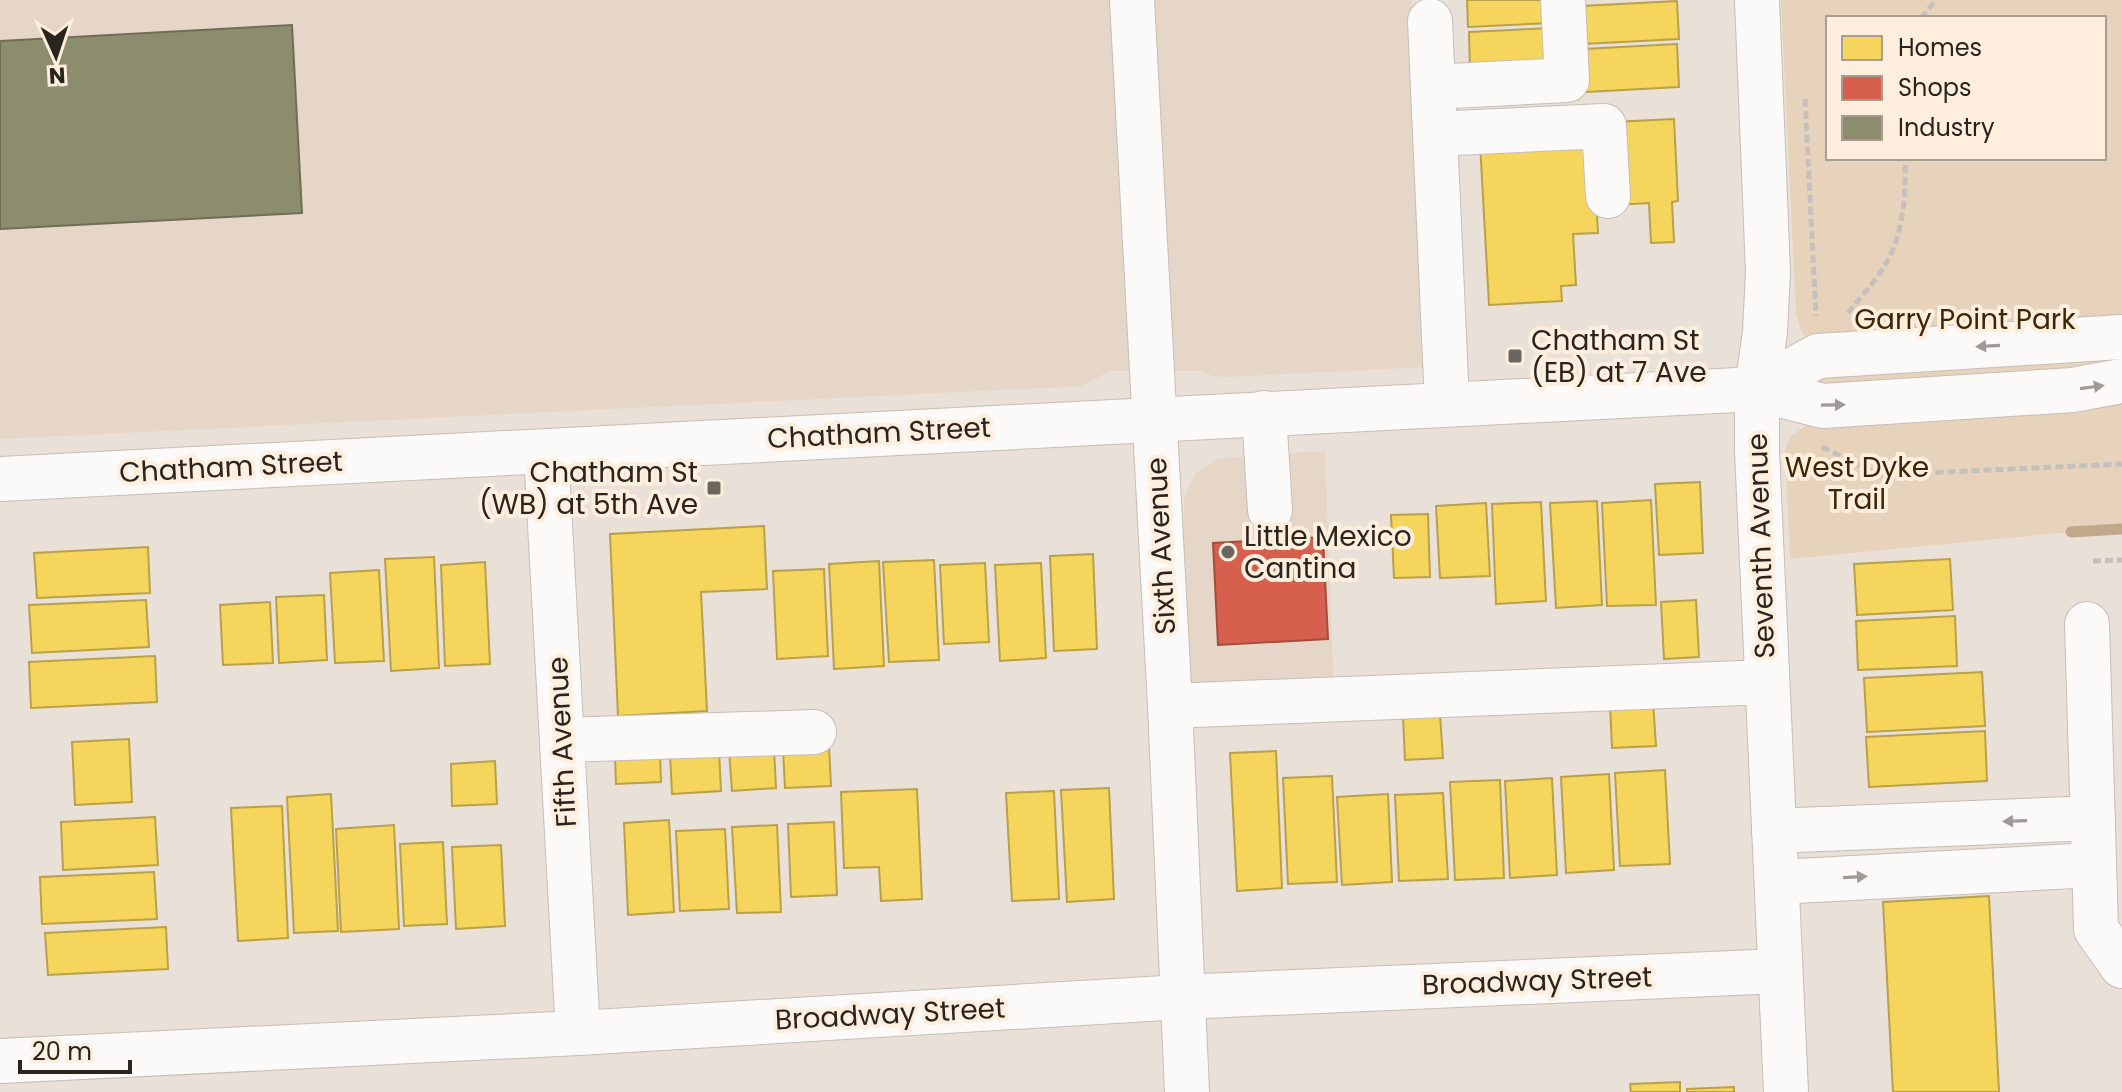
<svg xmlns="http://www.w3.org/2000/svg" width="2122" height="1092" font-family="Poppins,sans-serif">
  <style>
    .built { fill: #e6d6c7 }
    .green { fill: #e7d3bc; fill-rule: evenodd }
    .homes { fill: #f6d55c; stroke: #b9a049; stroke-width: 2 }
    .shops { fill: #d6604d; stroke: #a24e3f; stroke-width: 2 }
    .industry { fill: #8c8c6e; stroke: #6f6d56; stroke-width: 2 }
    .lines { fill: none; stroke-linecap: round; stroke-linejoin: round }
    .stream { stroke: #c1a88b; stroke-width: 11 }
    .minor-casing { stroke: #c5beb7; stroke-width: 46 }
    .path { stroke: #c4c0bd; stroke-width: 5; stroke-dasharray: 8 4; stroke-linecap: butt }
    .minor { stroke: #fcfaf9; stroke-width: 44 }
    .oneway { fill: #9e9a96 }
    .poi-dot { fill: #6d665f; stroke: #feeedd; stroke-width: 3 }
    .labels { text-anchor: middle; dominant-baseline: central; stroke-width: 8; stroke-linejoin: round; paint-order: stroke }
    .park-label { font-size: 28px; fill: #3d2606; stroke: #feeedd }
    .poi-label { font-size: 28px; fill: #2a241e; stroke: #feeedd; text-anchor: start }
    .street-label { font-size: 28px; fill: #2a241e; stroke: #feeedd }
  </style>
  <rect width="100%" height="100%" fill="#e9e0d7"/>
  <g class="built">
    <polygon points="0,0 1411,0 1421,176 1428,367 1226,377 1212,376 1201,371 1110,371 1081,386 0,439"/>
    <polygon points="1325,451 1334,699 1220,704 1183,679 1184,499 1188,488 1197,472 1218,458"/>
  </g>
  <path class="green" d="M1781 0H2122V527L1790 559 1785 450 1790 437 1810 422 1808 340 1801 331 1796 313ZM1828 18H2104V158H1828Z"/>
  <g class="homes">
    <polygon points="1467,0 1550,0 1551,23 1468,27"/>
    <polygon points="1677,1 1679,39 1584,44 1582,6"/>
    <polygon points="1551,28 1553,64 1470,68 1469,32"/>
    <polygon points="1677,44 1679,87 1586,92 1584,49"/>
    <polygon points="1674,119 1678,201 1672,202 1674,242 1651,243 1649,203 1616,205 1612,122"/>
    <polygon points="1480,143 1583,144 1594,165 1598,233 1573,234 1576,285 1561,286 1562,301 1489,305"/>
    <polygon points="1700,482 1703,553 1659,555 1655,484"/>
    <polygon points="1651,500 1656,605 1607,606 1602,503"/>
    <polygon points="1597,501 1602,605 1556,608 1550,503"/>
    <polygon points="1541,502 1546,601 1496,604 1492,504"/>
    <polygon points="1486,503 1490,576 1440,578 1436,506"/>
    <polygon points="1428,514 1430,577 1394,578 1391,515"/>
    <polygon points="764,526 767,589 701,592 707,711 618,716 610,534"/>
    <polygon points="148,547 150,593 37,598 34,553"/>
    <polygon points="1093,554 1097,649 1054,651 1050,556"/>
    <polygon points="434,557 439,668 391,671 385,559"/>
    <polygon points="1950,559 1953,610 1857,615 1854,564"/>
    <polygon points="934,560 939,660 889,662 883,562"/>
    <polygon points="879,561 884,666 834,669 829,564"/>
    <polygon points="485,562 490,664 445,666 441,565"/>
    <polygon points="985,563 989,642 944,644 940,565"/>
    <polygon points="1041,563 1046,658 1000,661 995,565"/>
    <polygon points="824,569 828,656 777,659 773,571"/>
    <polygon points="379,570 384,661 335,663 330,573"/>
    <polygon points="324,595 327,660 279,663 276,597"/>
    <polygon points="146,600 149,647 32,653 29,605"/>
    <polygon points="1696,600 1699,657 1664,659 1661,602"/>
    <polygon points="270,602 273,663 223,665 220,605"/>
    <polygon points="1955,616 1957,666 1858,670 1856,621"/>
    <polygon points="155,656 157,702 31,708 29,662"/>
    <polygon points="1982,672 1985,726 1867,732 1864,678"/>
    <polygon points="1653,701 1656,746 1612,748 1610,704"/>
    <polygon points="1440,715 1443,758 1405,760 1403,716"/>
    <polygon points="1985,731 1987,781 1869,787 1866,737"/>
    <polygon points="129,739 132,802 75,805 72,742"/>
    <polygon points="829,745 831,786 785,788 783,748"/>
    <polygon points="774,748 776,788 732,791 729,750"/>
    <polygon points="719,751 721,791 672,794 670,753"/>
    <polygon points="1276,751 1282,888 1237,891 1230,753"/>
    <polygon points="660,754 661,782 616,784 615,756"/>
    <polygon points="495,761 497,804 452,806 451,764"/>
    <polygon points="1665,770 1670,864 1620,866 1615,773"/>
    <polygon points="1609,774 1614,870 1566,873 1561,777"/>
    <polygon points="1332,776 1337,882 1288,884 1283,778"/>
    <polygon points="1552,778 1557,875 1510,878 1505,781"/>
    <polygon points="1500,780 1504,878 1455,880 1450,782"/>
    <polygon points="1109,788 1114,899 1067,902 1061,790"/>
    <polygon points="917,789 922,899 881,901 879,867 844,868 841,792"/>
    <polygon points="1054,791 1059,899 1012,901 1006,793"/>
    <polygon points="1443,793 1448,879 1399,881 1395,795"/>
    <polygon points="331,794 338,931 294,933 287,797"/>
    <polygon points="1388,794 1392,882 1342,885 1337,797"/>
    <polygon points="282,806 288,938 238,941 231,808"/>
    <polygon points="155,817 158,865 63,870 61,822"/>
    <polygon points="669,820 674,912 628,915 624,823"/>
    <polygon points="834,822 837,895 791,897 788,824"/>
    <polygon points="394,825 399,929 341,932 336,829"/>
    <polygon points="777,825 781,912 737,913 732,827"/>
    <polygon points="725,829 729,909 680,911 676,831"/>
    <polygon points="443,842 447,924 404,926 400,844"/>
    <polygon points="501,845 505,926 456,929 452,847"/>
    <polygon points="154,872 157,919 42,924 40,877"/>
    <polygon points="1989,896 1999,1092 1893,1092 1883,902"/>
    <polygon points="166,927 168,969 48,975 45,933"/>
    <polygon points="1680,1082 1680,1092 1631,1092 1630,1084"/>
    <polygon points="1734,1087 1734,1092 1687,1092 1687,1089"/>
  </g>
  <polygon class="shops" points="1323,537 1328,639 1218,645 1213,543"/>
  <polygon class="industry" points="292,25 302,213 0,229 0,41"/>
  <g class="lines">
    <polyline class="stream" points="2071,532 2122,529"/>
    <g class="minor-casing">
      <g id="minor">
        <polyline points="1132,0 1170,706 1187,1092"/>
        <polyline points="1757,0 1768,272 1765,332 1757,389 1757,451 1786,1092"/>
        <polyline points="1430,21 1447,404"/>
        <polyline points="1433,87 1567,80 1563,0"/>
        <polyline points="1435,134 1604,126 1608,196"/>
        <polyline points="1757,389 1818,356 2122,337"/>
        <polyline points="1264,413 1270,510"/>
        <polyline points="546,452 578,1033"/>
        <polyline points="0,479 1757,389 1823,406 2073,390 2122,381"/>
        <polyline points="2087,624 2096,929 2122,966"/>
        <polyline points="1170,706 1766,682"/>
        <polyline points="562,740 814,732"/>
        <polyline points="1774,831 2093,818"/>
        <polyline points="1777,882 2093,865"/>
        <polyline points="0,1061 578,1033 1181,997 1780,971"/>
      </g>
    </g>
    <g class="path">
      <polyline points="1921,18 1936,0"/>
      <polyline points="1805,99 1816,316"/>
      <path d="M1848 313C1860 298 1873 284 1883 268 1904 237 1906 194 1905 158"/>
      <polyline points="1822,447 1880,475 2122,464"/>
      <polyline points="2093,561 2122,560"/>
    </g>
    <use href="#minor" class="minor"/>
  </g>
  <defs><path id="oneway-solid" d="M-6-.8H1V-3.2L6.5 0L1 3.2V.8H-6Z" transform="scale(2)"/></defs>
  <g class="oneway">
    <use href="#oneway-solid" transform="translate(1988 346) rotate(177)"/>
    <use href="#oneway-solid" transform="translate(2092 387) rotate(-8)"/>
    <use href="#oneway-solid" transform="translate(1833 405) rotate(-1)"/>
    <use href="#oneway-solid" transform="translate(2015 821) rotate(178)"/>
    <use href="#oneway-solid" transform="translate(1855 877) rotate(-3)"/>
  </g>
  <g class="poi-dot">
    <rect x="1507" y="348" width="16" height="16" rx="4"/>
    <rect x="706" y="480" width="16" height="16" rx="4"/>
    <circle cx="1228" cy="552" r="8"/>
  </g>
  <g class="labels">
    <g class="park-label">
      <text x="1965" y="319">Garry Point Park</text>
      <text x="1857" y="467">West Dyke<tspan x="1857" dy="32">Trail</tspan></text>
    </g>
    <g class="poi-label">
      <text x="1531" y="340">Chatham St<tspan x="1531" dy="32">(EB) at 7 Ave</tspan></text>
      <text x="698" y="472" text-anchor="end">Chatham St<tspan x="698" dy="32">(WB) at 5th Ave</tspan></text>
      <text x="1244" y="536">Little Mexico<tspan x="1244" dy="32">Cantina</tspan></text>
    </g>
    <g class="street-label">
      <text transform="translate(879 433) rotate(-3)">Chatham Street</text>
      <text transform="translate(231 467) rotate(-3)">Chatham Street</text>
      <text transform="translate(1161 546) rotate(-93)">Sixth Avenue</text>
      <text transform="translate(1761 546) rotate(-92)">Seventh Avenue</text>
      <text transform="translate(562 742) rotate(-93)">Fifth Avenue</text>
      <text transform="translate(1537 981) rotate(-2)">Broadway Street</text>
      <text transform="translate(890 1014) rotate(-3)">Broadway Street</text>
    </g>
  </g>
  <rect x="1826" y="16" width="280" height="144" fill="#feeedd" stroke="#a99d91" stroke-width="2"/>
  <rect x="1842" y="36" width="40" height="24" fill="#f6d55c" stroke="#a99d91" stroke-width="2"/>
  <text x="1898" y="56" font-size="24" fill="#2a241e">Homes</text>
  <rect x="1842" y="76" width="40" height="24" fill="#d6604d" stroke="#a99d91" stroke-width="2"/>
  <text x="1898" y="96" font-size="24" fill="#2a241e">Shops</text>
  <rect x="1842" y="116" width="40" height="24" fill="#8c8c6e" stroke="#a99d91" stroke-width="2"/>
  <text x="1898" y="136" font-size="24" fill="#2a241e">Industry</text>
  <g transform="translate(56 56) rotate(177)" stroke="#feeedd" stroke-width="6" paint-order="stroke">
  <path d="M0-6L14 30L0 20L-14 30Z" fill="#2a241e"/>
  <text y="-12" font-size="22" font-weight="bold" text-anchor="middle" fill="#2a241e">N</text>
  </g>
  <path d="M20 1060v12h110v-12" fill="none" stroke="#2a241e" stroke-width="4"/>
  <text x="32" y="1060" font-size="24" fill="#2a241e" stroke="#feeedd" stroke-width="6" paint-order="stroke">20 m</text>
</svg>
